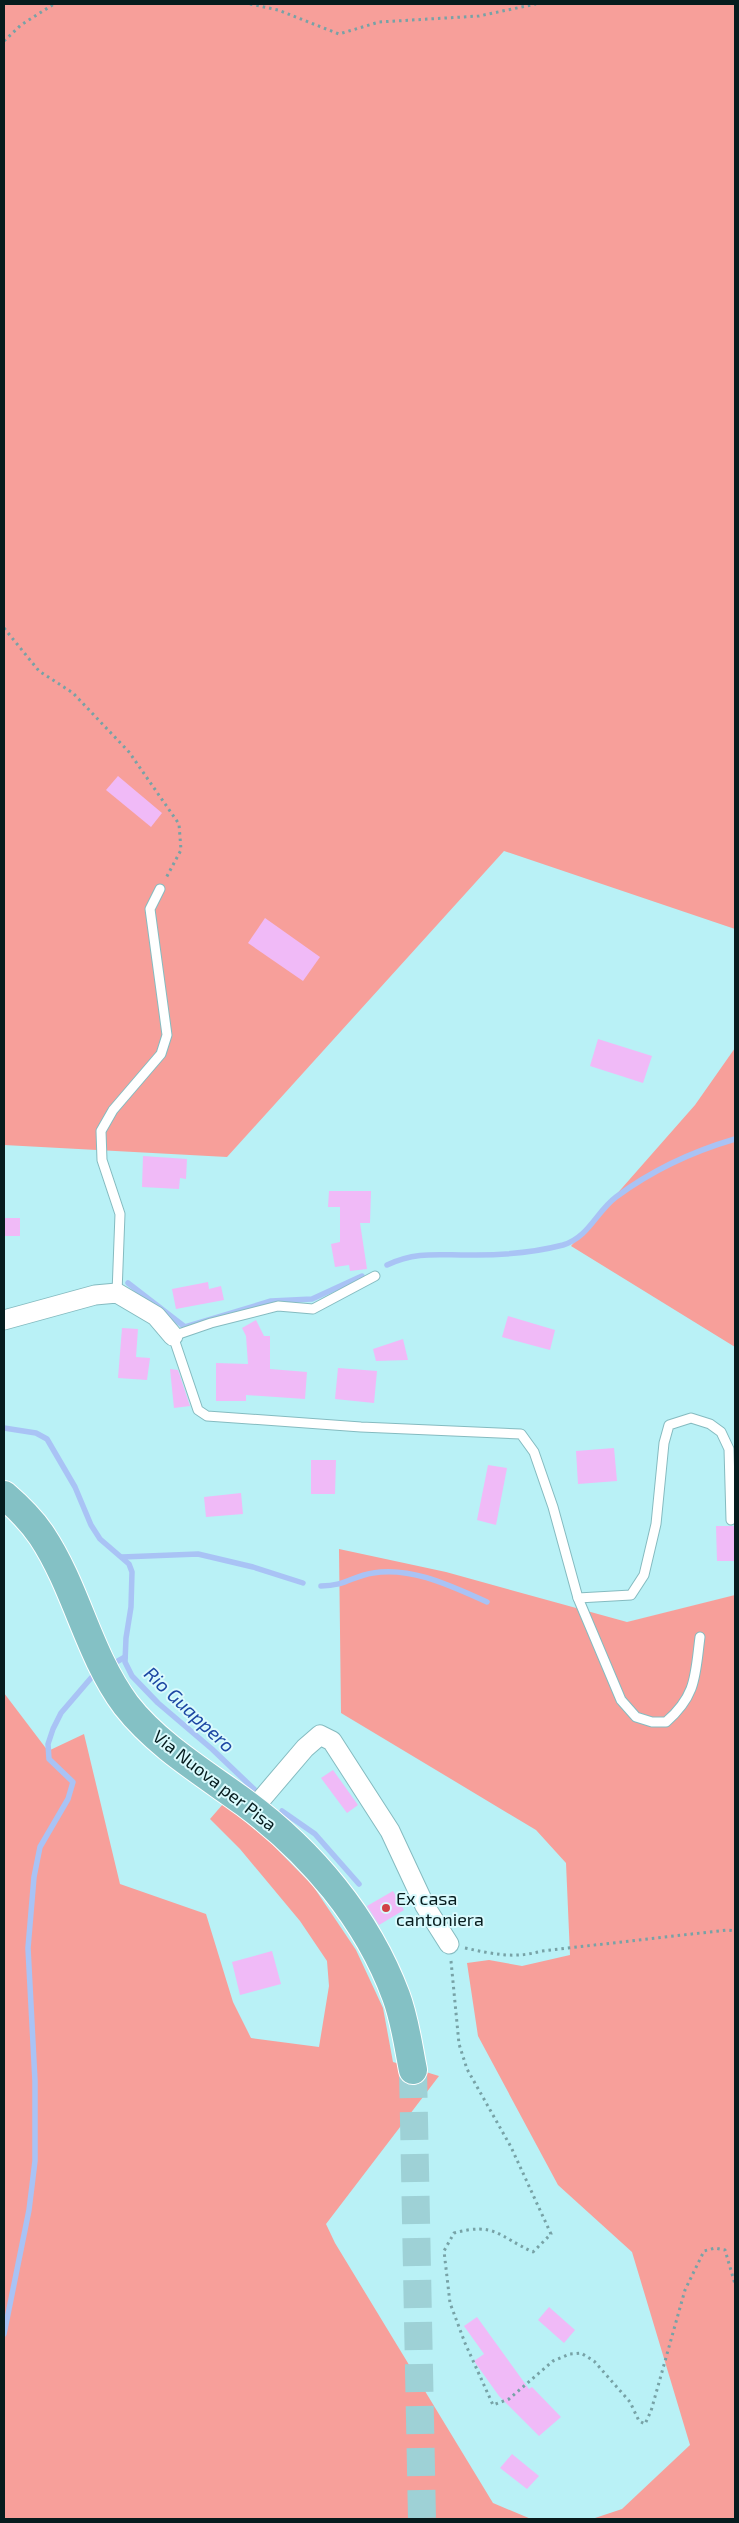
<svg xmlns="http://www.w3.org/2000/svg" width="739" height="2523" font-family="'Exo 2',sans-serif">
  <style>
    .green { fill: #f79f9a }
    .lines { fill: none; stroke-linecap: round; stroke-linejoin: round }
    .stream { stroke: #a9c3f5; stroke-width: 5.5 }
    .building { fill: #f0baf7 }
    .primary-tunnel { stroke: #9ed1d6; stroke-width: 28; stroke-dasharray: 28 14; stroke-linecap: butt }
    .service-casing { stroke: #85bbc0; stroke-width: 11 }
    .minor-casing { stroke: #85bbc0; stroke-width: 21 }
    .primary-casing { stroke: #fff; stroke-width: 30 }
    .path { stroke: #77a2a6; stroke-width: 3; stroke-dasharray: 2.5 4; stroke-linecap: butt }
    .service { stroke: #fff; stroke-width: 9 }
    .minor { stroke: #fff; stroke-width: 19 }
    .primary { stroke: #84c1c5; stroke-width: 28 }
    .poi-dot { fill: #d14146; stroke: #d9fafd; stroke-width: 2 }
    .labels { text-anchor: middle; dominant-baseline: central; stroke-width: 4; stroke-linejoin: round; paint-order: stroke }
    .street-label { font-size: 18px; fill: #061c1e; stroke: #d9fafd }
    .poi-label { font-size: 18px; fill: #061c1e; stroke: #d9fafd; text-anchor: start }
    .water-label { font-size: 19px; font-style: italic; fill: #1c47a3; stroke: #d9fafd }
  </style>
  <rect width="100%" height="100%" fill="#b9f1f6"/>
  <g class="green">
    <polygon points="4,4 735,4 735,929 504,851 227,1157 4,1145"/>
    <polygon points="735,1048 735,1347 571,1246 695,1105"/>
    <polygon points="339,1549 446,1572 627,1622 735,1595 735,2519 592,2519 622,2509 690,2445 632,2252 558,2185 478,2036 467,1963 489,1960 522,1966 570,1955 566,1863 536,1830 341,1713"/>
    <polygon points="4,1693 48,1751 84,1734 120,1884 206,1914 233,2002 251,2038 319,2047 329,1986 327,1961 300,1921 240,1849 210,1819 223,1804 267,1839 313,1886 356,1950 383,2008 393,2062 439,2076 326,2224 335,2243 493,2503 531,2519 4,2519"/>
  </g>
  <g class="lines">
    <g class="stream">
      <path d="M387 1265C419 1250 442 1256 476 1255 504 1255 536 1252 563 1245 589 1237 596 1212 616 1197 651 1171 694 1151 735 1139"/>
      <polyline points="128,1283 185,1327 271,1301 312,1299 362,1276"/>
      <polyline points="4,1428 36,1433 47,1439 75,1487 91,1525 100,1539 129,1564 132,1572 131,1607 126,1638 125,1662 132,1676 158,1703 212,1749 257,1792"/>
      <polyline points="122,1557 198,1554 253,1567 303,1583"/>
      <path d="M321 1586C346 1586 352 1576 373 1573 411 1566 453 1587 487 1602"/>
      <polyline points="118,1661 125,1657"/>
      <polyline points="282,1811 315,1834 359,1884"/>
      <polyline points="4,2334 29,2210 35,2161 35,2081 28,1948 34,1877 40,1847 68,1799 73,1782 49,1759 48,1744 53,1729 61,1713 91,1678"/>
    </g>
  </g>
  <g class="building">
    <polygon points="118,776 162,813 151,827 106,790"/>
    <polygon points="265,918 320,957 303,981 248,943"/>
    <polygon points="598,1039 652,1056 643,1083 590,1066"/>
    <polygon points="143,1156 187,1159 186,1179 180,1178 179,1189 142,1187"/>
    <polygon points="329,1191 371,1191 370,1223 360,1223 367,1269 350,1271 349,1265 335,1267 331,1244 340,1242 340,1207 328,1207"/>
    <rect x="4" y="1218" width="16" height="18"/>
    <polygon points="208,1282 209,1289 221,1286 224,1300 176,1309 172,1289"/>
    <polygon points="508,1316 555,1330 550,1350 502,1337"/>
    <polygon points="256,1320 264,1336 270,1336 270,1369 307,1372 305,1399 246,1395 246,1401 216,1401 216,1363 248,1364 246,1336 242,1328"/>
    <polygon points="122,1328 138,1329 136,1357 150,1358 147,1380 118,1378"/>
    <polygon points="403,1339 408,1360 376,1361 373,1349"/>
    <polygon points="338,1368 377,1371 374,1403 335,1399"/>
    <polygon points="170,1369 178,1370 190,1406 174,1408"/>
    <polygon points="614,1448 617,1481 578,1484 576,1451"/>
    <polygon points="311,1460 336,1460 335,1494 311,1494"/>
    <polygon points="488,1465 507,1468 496,1525 477,1520"/>
    <polygon points="241,1493 243,1514 206,1517 204,1497"/>
    <polygon points="716,1526 735,1526 735,1561 717,1561"/>
    <polygon points="333,1770 358,1805 347,1813 321,1778"/>
    <polygon points="393,1891 404,1910 379,1925 367,1906"/>
    <polygon points="272,1951 281,1984 240,1995 232,1962"/>
    <polygon points="549,2307 575,2330 564,2343 538,2320"/>
    <polygon points="477,2317 529,2389 532,2387 561,2417 539,2436 499,2396 474,2361 484,2354 464,2326"/>
    <polygon points="512,2454 539,2476 527,2489 500,2468"/>
  </g>
  <g class="lines">
    <polyline class="primary-tunnel" points="413,2070 422,2519"/>
    <g class="service-casing">
      <g id="service">
        <path d="M375 1276 313 1309 278 1306 211 1323 173 1336 198 1410 207 1416 361 1427 521 1434 534 1452 553 1507 578 1598 621 1700 636 1717 652 1722H666C697 1695 695 1675 700 1637"/>
        <polyline points="117,1293 120,1214 102,1160 101,1131 113,1110 161,1054 167,1035 150,909 160,889"/>
        <polyline points="578,1598 631,1595 644,1575 656,1524 664,1443 669,1425 691,1418 710,1424 721,1432 729,1449 731,1520"/>
      </g>
    </g>
    <g class="minor-casing">
      <g id="minor">
        <polyline points="4,1320 95,1295 117,1293 156,1316 173,1336"/>
        <polyline points="253,1809 305,1748 320,1735 332,1741 390,1831 425,1906 449,1944"/>
      </g>
    </g>
    <g class="primary-casing">
      <path id="primary" d="M4 1495C18 1507 32 1521 42 1536 77 1589 88 1654 126 1705 157 1745 204 1773 245 1803 311 1852 367 1918 396 1996 405 2020 408 2045 413 2070"/>
    </g>
    <g class="path">
      <polyline points="250,4 278,10 339,34 379,22 479,16 536,4"/>
      <polyline points="4,41 21,25 54,4"/>
      <polyline points="4,628 39,671 73,693 129,752 179,824 181,850 166,878"/>
      <path d="M465 1948C494 1954 513 1959 542 1951L727 1930 735 1931"/>
      <path d="M451 1961 459 2044 467 2069 511 2147 551 2234 533 2252C498 2236 495 2222 454 2233L444 2251 450 2303 465 2343 493 2405 509 2399 553 2361 570 2354 581 2353 594 2361 630 2402 639 2421 645 2424 651 2411 685 2290 704 2251 715 2248 725 2250 735 2284"/>
    </g>
    <use href="#service" class="service"/>
    <use href="#minor" class="minor"/>
    <use href="#primary" class="primary"/>
  </g>
  <circle class="poi-dot" cx="386" cy="1908" r="5"/>
  <g class="labels">
    <g class="street-label">
      <text transform="translate(215 1780) rotate(38)">Via Nuova per Pisa</text>
    </g>
    <g class="poi-label">
      <text x="396" y="1898">Ex casa<tspan x="396" dy="21">cantoniera</tspan></text>
    </g>
    <g class="water-label">
      <text transform="translate(190 1709) rotate(43)">Rio Guappero</text>
    </g>
  </g>
  <rect width="739" height="2523" fill="none" stroke="#061c1e" stroke-width="10"/>
</svg>
